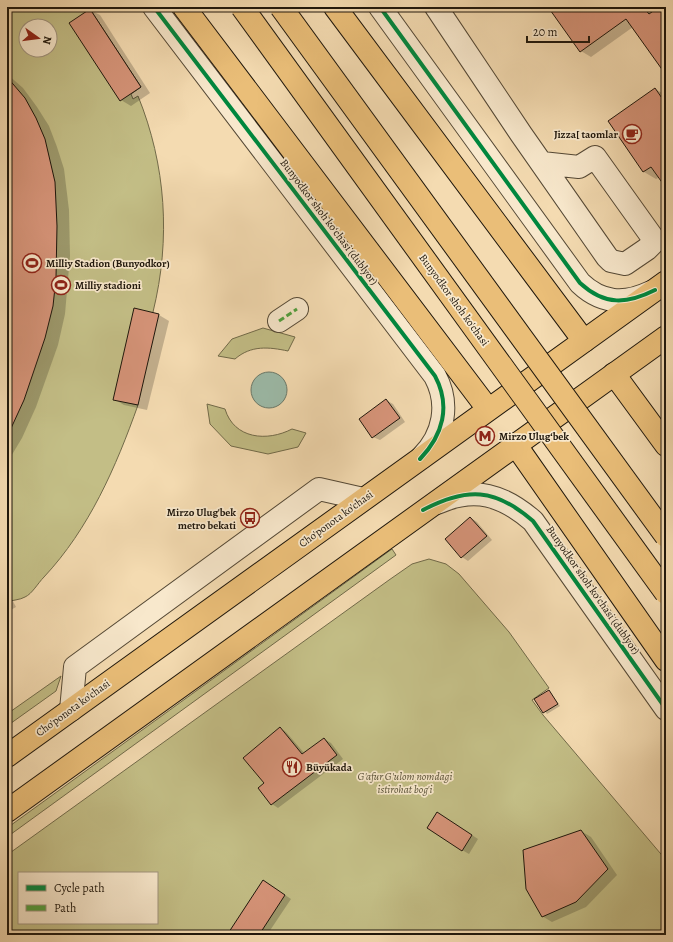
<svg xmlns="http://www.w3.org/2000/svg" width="673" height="942" font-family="Alegreya,serif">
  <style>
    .green { fill: #c3be86; stroke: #716a49; fill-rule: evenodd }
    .water { fill: #9cbba9; stroke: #6a796a }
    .shadow { fill: #0003 }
    .building { fill: #d69479; stroke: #1f170c }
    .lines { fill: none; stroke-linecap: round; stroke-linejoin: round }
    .minor-casing { stroke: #544835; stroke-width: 24 }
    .major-casing { stroke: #1f170c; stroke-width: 24 }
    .minor { stroke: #f8e8cc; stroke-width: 22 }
    .major { stroke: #eabe78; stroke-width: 22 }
    .major-bridge-casing { stroke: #1f170c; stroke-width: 24; stroke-linecap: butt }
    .major-bridge { stroke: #eabe78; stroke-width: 22 }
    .quiet { stroke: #4fa13e; stroke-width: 3; stroke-dasharray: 6 3; stroke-linecap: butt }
    .cycleway-casing { stroke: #f8e8cc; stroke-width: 6 }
    .cycleway { stroke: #00873e; stroke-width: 4 }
    .labels { text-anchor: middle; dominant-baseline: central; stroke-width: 3.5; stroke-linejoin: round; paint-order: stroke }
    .poi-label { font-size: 11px; font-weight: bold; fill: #1f170c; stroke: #f8e8cc; text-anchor: start }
    .street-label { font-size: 11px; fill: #1f170c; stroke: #f8e8cc }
    .park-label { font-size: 11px; font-style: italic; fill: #585137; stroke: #f8e8cc }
  </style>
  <rect width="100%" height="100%" fill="#f4dbb1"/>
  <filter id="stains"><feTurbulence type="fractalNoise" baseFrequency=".005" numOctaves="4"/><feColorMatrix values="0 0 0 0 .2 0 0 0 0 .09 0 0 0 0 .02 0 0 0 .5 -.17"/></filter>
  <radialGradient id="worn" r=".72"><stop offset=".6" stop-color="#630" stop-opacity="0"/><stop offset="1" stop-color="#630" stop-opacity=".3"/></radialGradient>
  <g class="green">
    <path d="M7 7H92L90 9 141 87 131 94 133 99 138 96C166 165 171 239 153 312 146 342 135 372 126 402L138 405C116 467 89 529 44 577 38 583 32 594 25 597 20 600 12 600 7 602ZM26 26H50V50H26Z"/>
    <path d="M263 328 295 337 288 351C269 347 251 345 235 359L218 356 232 339Z"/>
    <path d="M207 404 225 409C234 439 267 442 292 429L306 433 298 447 268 454 231 446 210 424Z"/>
    <polygon points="392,549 396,555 7,837 7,828"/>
    <path d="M429 559 446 564 459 574 509 632 549 688 532 700 543 715 666 860V935H7V855L389 580 412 564ZM19 873H157V923H19Z"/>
    <polygon points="61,676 56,691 7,726 7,714"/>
  </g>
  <circle class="water" cx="269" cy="390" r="18"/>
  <g class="shadow">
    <polygon points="549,7 666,7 666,70 633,27 591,57 581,51"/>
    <polygon points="90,10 100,15 150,93 131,106 121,100"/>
    <polygon points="7,74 23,88 37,107 49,126 57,147 64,169 69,210 70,256 65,314 58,345 36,407 22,438 7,463"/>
    <polygon points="655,89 666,95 666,186 660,177 656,179 644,172 609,121"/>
    <polygon points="135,310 159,315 169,321 147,410 124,405 114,399"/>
    <polygon points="386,400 393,404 405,422 380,440 373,437"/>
    <polygon points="471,518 477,522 492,540 468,561 462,557"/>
    <polygon points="7,590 16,607 7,612"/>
    <polygon points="549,691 560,706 547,714 536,700"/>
    <polygon points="280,728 286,732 305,754 324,739 331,743 343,759 278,808 272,804 259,788 265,784"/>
    <polygon points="444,817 478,839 469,854 462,850"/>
    <polygon points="581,831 591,837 617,875 586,907 552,922 542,916"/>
    <polygon points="270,885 291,899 267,935 228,935"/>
  </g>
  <g class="building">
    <polygon points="548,7 643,7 649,14 659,7 666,7 666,75 626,19 580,52"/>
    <polygon points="90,9 141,87 120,101 69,23"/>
    <polygon points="7,77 25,98 36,118 45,139 55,182 57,226 56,278 53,306 45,338 24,400 7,437"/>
    <polygon points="655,88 666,104 666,188 651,167 643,172 608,121"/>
    <polygon points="134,308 159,314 138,405 113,400"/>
    <polygon points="386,399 400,418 372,438 359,419"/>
    <polygon points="470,517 487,536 461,558 445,539"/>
    <polygon points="549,690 558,704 543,713 534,699"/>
    <polygon points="280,727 302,754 324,738 337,755 271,805 258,788 264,783 243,758"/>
    <polygon points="437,812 472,835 462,851 427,828"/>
    <polygon points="581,830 608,869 576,902 542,917 526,889 523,850"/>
    <polygon points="263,880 285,895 259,935 227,935"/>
  </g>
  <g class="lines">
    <g class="minor-casing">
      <g id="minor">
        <path d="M154 7 435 376C450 404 444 435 422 457"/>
        <path d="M380 7 580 283C601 303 624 305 651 292"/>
        <polyline points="436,7 521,134 607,257 611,261 625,264 647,249 655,241 595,157 579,167 542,163"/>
        <polyline points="279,321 297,309"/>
        <path d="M437 503C475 486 503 495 533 521L666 709"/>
        <polyline points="71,710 75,667 319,489 363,499"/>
      </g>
    </g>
    <g class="major-casing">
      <g id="major">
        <polyline points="184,7 488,409"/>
        <polyline points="335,7 584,341"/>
        <polyline points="614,374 666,445"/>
        <polyline points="515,444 666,660"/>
        <polyline points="7,756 666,282"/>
        <polyline points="7,811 666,337"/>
      </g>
    </g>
    <use href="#minor" class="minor"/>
    <use href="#major" class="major"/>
    <g class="major-bridge-casing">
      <g id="major-bridge">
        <polyline points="242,7 666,593"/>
        <polyline points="281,7 666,536"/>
      </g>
    </g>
    <use href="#major-bridge" class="major-bridge"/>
    <polyline class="quiet" points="279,321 297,309"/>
    <g class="cycleway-casing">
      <g id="cycleway">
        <path d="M154 7 435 376C451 406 443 435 420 459"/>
        <path d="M380 7 580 283C605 306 627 304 655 290"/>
        <path d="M423 510C467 487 495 488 533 521L666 709"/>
      </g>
    </g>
    <use href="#cycleway" class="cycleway"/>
  </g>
  <defs>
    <g id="cafe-ring" transform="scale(1)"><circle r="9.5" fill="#f8e8cc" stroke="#8f2418" stroke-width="1.5"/><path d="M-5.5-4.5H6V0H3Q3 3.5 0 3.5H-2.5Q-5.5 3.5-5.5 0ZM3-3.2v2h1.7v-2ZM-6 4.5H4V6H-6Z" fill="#8f2418"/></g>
    <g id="stadium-ring" transform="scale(1)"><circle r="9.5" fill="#f8e8cc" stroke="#8f2418" stroke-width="1.5"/><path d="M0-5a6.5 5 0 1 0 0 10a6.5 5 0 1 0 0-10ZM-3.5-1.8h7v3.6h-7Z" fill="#8f2418"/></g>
    <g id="metro-ring" transform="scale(1)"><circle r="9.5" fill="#f8e8cc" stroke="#8f2418" stroke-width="1.5"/><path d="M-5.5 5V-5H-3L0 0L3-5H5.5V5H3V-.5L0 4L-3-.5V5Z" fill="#8f2418"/></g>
    <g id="bus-ring" transform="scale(1)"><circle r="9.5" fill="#f8e8cc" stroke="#8f2418" stroke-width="1.5"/><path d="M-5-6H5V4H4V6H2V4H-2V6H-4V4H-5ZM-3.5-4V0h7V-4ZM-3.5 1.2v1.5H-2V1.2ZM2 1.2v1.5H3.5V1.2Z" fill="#8f2418"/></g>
    <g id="restaurant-ring" transform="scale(1)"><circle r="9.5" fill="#f8e8cc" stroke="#8f2418" stroke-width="1.5"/><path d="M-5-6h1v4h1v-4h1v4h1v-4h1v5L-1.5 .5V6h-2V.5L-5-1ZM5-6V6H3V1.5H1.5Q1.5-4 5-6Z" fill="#8f2418"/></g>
  </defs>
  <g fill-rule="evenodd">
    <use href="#cafe-ring" x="632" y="134"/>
    <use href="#stadium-ring" x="32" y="263"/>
    <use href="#stadium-ring" x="61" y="285"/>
    <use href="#metro-ring" x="485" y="436"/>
    <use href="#bus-ring" x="250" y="518"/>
    <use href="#restaurant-ring" x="292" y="767"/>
  </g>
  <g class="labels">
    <g class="poi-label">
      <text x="618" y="134" text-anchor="end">Jizza[ taomlar</text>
      <text x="46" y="263">Milliy Stadion (Bunyodkor)</text>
      <text x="75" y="285">Milliy stadioni</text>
      <text x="499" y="436">Mirzo Ulugʻbek</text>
      <text x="236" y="512" text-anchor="end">Mirzo Ulug'bek<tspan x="236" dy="13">metro bekati</tspan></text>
      <text x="306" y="767">Büyükada</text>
    </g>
    <g class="street-label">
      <text transform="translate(329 222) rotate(53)">Bunyodkor shoh koʻchasi (dublyor)</text>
      <text transform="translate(454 300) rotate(54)">Bunyodkor shoh ko'chasi</text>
      <text transform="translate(336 519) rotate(-36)">Cho'ponota ko'chasi</text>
      <text transform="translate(593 590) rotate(55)">Bunyodkor shoh koʻchasi (dublyor)</text>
      <text transform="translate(73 708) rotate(-36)">Cho'ponota ko'chasi</text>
    </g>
    <g class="park-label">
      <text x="405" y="776">G'afur G'ulom nomdagi<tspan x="405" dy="13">istirohat bog'i</tspan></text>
    </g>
  </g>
  <rect width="673" height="942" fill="none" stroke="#f4dbb1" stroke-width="24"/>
  <rect x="8" y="8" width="657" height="926" fill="none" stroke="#1f170c" stroke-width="2"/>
  <rect x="12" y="12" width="649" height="918" fill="none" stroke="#1f170c"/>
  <rect x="18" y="872" width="140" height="52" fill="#f8e8cc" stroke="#a1947f"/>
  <rect x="26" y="885" width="20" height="6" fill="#00873e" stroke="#a1947f"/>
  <text x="54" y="892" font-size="12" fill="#1f170c">Cycle path</text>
  <rect x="26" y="905" width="20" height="6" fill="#4fa13e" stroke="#a1947f"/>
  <text x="54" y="912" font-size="12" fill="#1f170c">Path</text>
  <g transform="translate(38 38) rotate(104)"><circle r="19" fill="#f8e8cc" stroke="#a1947f"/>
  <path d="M0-3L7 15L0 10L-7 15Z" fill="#8f2418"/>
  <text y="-6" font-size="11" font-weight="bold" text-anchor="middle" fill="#1f170c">N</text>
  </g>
  <path d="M527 36v6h62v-6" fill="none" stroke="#1f170c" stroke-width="2"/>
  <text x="533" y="36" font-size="12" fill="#1f170c" stroke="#f8e8cc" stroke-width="3" paint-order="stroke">20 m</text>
  <rect width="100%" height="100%" filter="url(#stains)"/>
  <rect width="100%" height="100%" fill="url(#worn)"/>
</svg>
